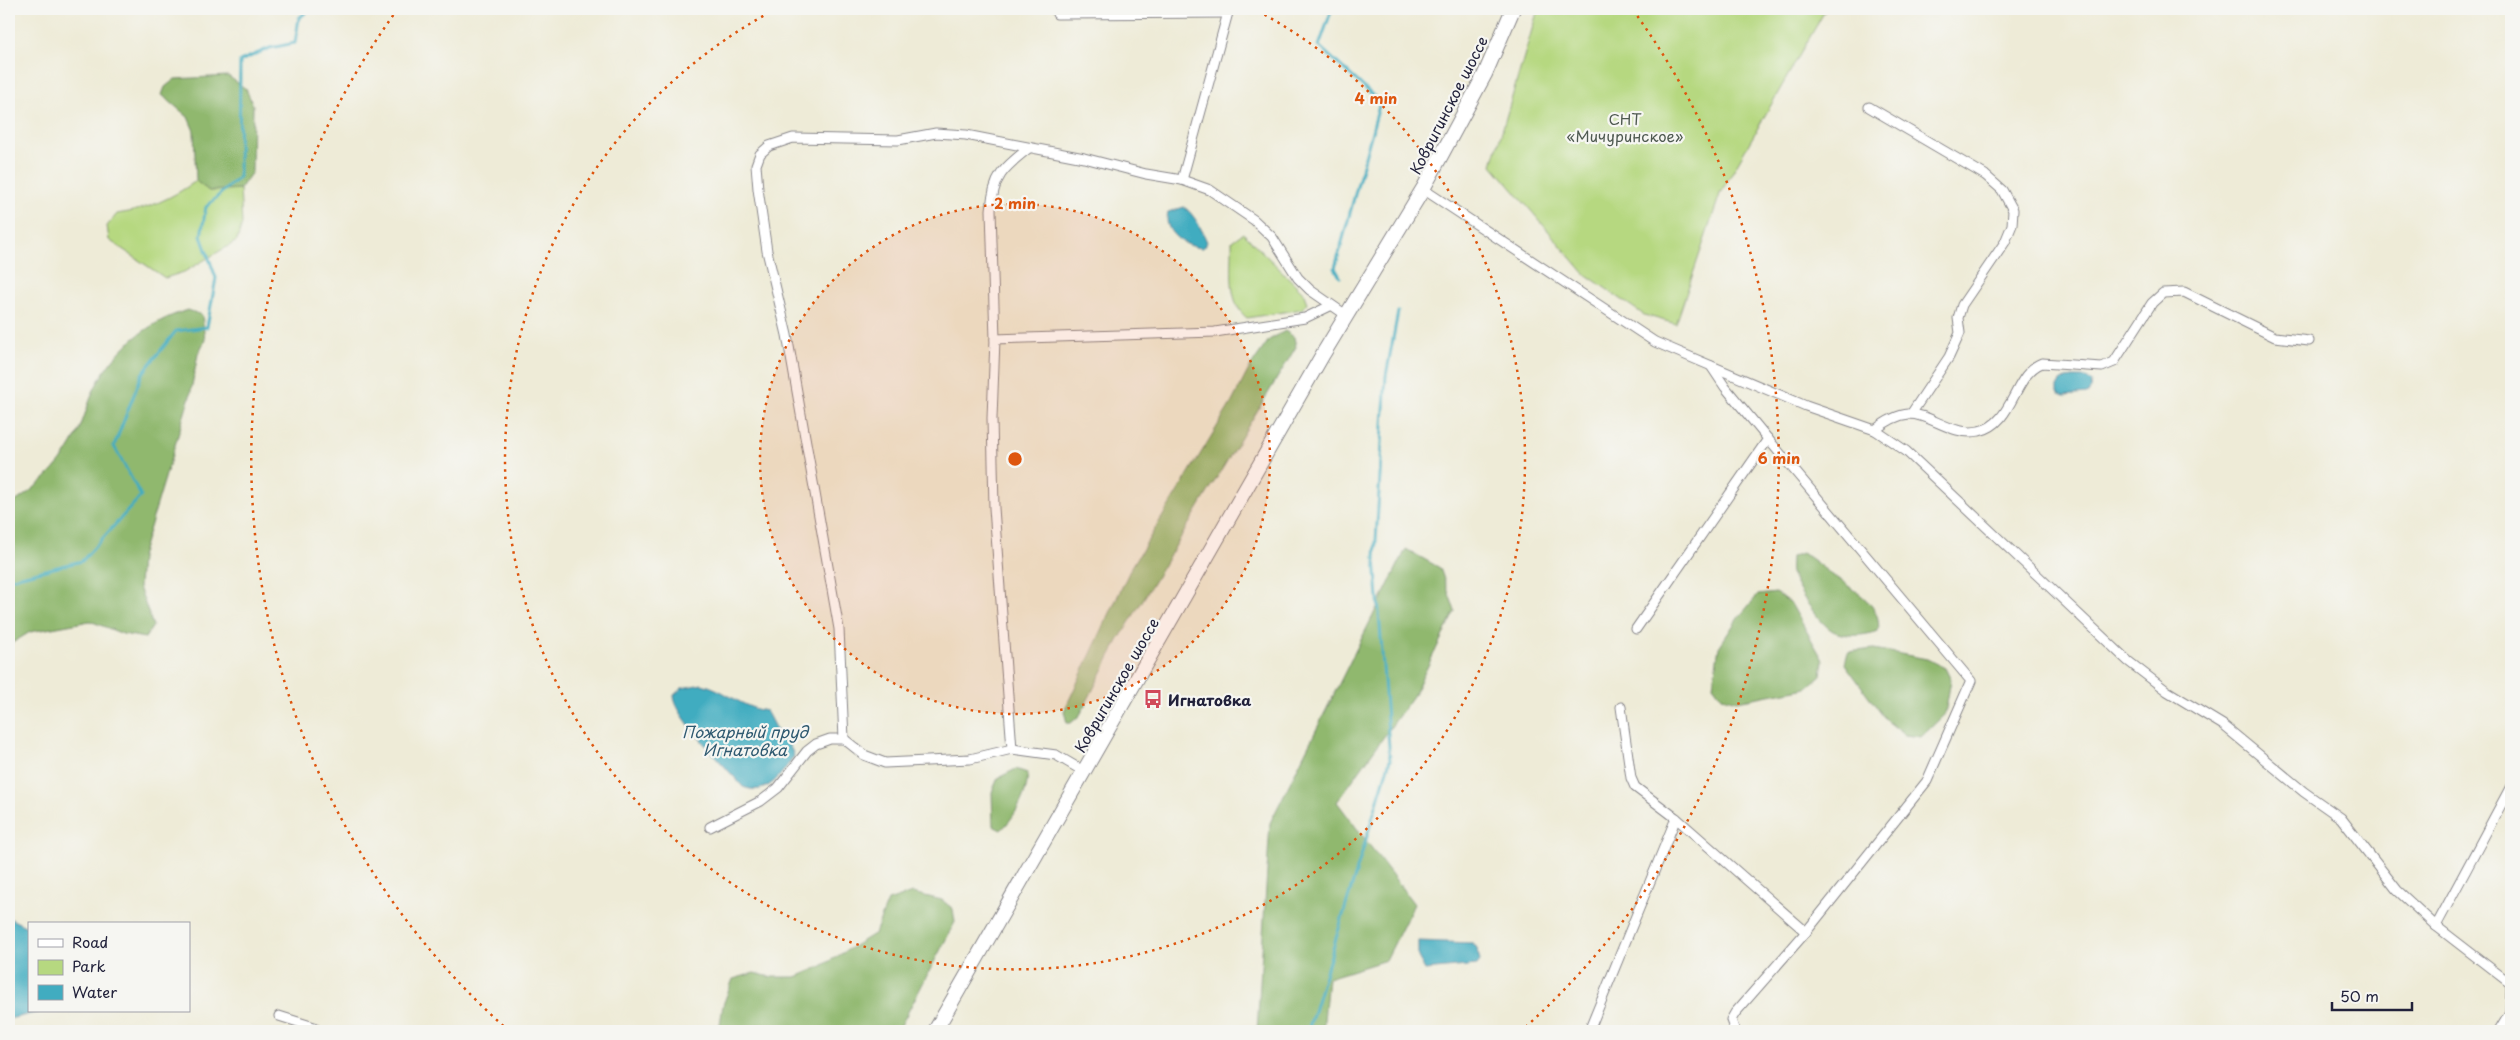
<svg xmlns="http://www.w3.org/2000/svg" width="2520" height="1040" font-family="'Playpen Sans',sans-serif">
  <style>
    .green { fill: #b6d880; stroke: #6c7d5e }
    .forest { fill: #90b86e; stroke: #596d54 }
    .water { fill: #41acc0; stroke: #32677e }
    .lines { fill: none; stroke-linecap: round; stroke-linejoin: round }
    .stream { stroke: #41acc0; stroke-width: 3 }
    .minor-casing { stroke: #888689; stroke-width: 11 }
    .primary-casing { stroke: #888689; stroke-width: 16 }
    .minor { stroke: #fff; stroke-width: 9 }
    .primary { stroke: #fff; stroke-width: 14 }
    .ring { fill: none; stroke: #de560e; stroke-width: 2.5; stroke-dasharray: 2.5 5 }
    .labels { text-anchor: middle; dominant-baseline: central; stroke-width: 4.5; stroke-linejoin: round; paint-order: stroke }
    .street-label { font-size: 15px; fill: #22223b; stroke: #f6f6f2 }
    .park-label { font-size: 15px; fill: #4e5950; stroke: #f6f6f2 }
    .poi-label { font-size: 15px; font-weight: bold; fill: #22223b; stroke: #f6f6f2; text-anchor: start }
    .water-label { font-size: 16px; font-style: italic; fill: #2e5970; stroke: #f6f6f2 }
    .centre { fill: #de560e; stroke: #f6f6f2; stroke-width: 2.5 }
    .ring-label { font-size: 15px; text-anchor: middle; font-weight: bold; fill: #de560e; stroke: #f6f6f2; stroke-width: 4.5; stroke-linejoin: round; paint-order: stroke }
  </style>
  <rect width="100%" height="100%" fill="#f6f6f2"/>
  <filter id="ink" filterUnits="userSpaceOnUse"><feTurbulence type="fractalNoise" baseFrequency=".02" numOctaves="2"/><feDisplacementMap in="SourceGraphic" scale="10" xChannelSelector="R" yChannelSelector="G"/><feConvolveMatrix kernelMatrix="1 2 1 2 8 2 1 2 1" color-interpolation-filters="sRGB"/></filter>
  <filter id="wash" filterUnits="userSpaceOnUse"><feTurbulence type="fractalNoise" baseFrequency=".0096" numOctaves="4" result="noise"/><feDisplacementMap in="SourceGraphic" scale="20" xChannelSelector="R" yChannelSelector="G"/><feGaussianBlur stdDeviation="1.12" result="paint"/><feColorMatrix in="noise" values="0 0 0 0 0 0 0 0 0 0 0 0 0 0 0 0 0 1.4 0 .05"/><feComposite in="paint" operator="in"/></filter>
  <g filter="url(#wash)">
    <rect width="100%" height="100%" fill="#eeebd7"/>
    <g class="green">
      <polygon points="1538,9 1826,9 1720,194 1676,324 1644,315 1585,274 1492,165"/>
      <path d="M196 181 209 191 240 189 242 224 237 241 184 272 165 278 109 240 107 226 117 214C147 210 172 198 196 181Z"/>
      <path d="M1243 233 1303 292 1307 303 1302 309 1247 318C1226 302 1233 265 1232 241Z"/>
    </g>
    <g class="forest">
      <polygon points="228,76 246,89 253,105 252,172 240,189 209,191 196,181 194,131 188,117 162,95 165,87 175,79"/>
      <path d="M188 310 202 315 205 340 198 354 190 396 141 557 139 587 153 626 145 638 123 634 90 621 30 632 9 645V506C35 489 58 470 73 442 82 427 86 409 93 392 111 352 146 322 188 310Z"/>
      <polygon points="1285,331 1294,337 1296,347 1118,641 1080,715 1071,723 1067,723 1064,711 1130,570 1232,402 1250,367 1269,340"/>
      <polygon points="1406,549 1440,568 1455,611 1413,696 1337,802 1414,904 1386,960 1328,978 1323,1031 1257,1031 1270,823"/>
      <path d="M1802 553C1813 559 1821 567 1831 574 1849 587 1884 604 1878 631 1865 636 1848 637 1835 632 1820 626 1796 588 1791 573 1790 568 1791 562 1791 557Z"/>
      <polygon points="1776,593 1790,602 1823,660 1821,676 1807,688 1737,701 1722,697 1713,685 1719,647 1738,618 1758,595"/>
      <polygon points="1874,649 1927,659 1945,668 1951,680 1945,714 1921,737 1905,735 1886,720 1845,664 1848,652"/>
      <path d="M1016 769 1027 773C1030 790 1014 819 1001 830L993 826 992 792 998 778Z"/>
      <polygon points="912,893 942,900 953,909 955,922 898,1031 719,1031 723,1005 733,979 754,973 771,977 796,977 820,967 875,933 888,901"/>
    </g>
    <g class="water">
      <path d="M1184 207C1195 215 1202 230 1207 242L1203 248C1185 247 1162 233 1168 212Z"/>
      <polygon points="2073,378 2086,378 2092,382 2091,389 2087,394 2064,396 2057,393 2057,387 2061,380"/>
      <path d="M702 684C726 690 742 708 766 711 770 717 772 723 776 729 782 739 791 744 794 756 781 774 769 797 743 787 728 769 673 715 674 695L682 688Z"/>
      <polygon points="9,918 29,928 29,1011 44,1011 9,1019"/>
      <polygon points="1418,941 1473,943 1477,948 1480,961 1477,965 1425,970 1418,957"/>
    </g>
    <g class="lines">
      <g class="stream">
        <polyline points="1332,9 1319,46 1380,102 1335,268 1340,277"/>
        <polyline points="9,579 82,561 141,496 114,446 142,374 176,331 207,327 216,278 201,236 206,207 239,177 240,61 270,48 295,43 299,18 310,9"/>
        <polyline points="1308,1031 1390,760 1375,558 1386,376 1398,312"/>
      </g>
    </g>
  </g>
  <g filter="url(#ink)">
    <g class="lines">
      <g class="minor-casing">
        <g id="minor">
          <polyline points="1057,14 1228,13"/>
          <polyline points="1869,107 1985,175 2002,190 2013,210 2012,225 2005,242 1962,305 1958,318 1960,333 1949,357 1911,414"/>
          <polyline points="1182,180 1229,9"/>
          <polyline points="1423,189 1655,342 1806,406 1875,430 1906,451 2128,661 2167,691 2223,725 2304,792 2341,818 2397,890 2436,926 2511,984"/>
          <polyline points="995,339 1215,332 1305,318 1330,306"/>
          <polyline points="1711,366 1725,387 1768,439 1971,681 1927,781 1806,932 1735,1013 1731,1020 1735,1031"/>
          <path d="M1875 430C1885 422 1896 415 1909 414 1929 413 1953 437 1979 431 2014 424 2013 374 2042 363L2102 367 2114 362 2152 303 2163 293 2184 292 2275 337 2309 341"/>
          <polyline points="1636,629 1768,439"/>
          <polyline points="1621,707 1631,778 1635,787 1676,818 1806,932"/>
          <polyline points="844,739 839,629 787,335 767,251 758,189 756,165 760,154 769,146 793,138 898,140 936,133 966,135 1084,158 1146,174 1182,180 1210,190 1254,220 1272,237 1298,278 1310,290 1346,315"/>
          <path d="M1012 749 994 508 992 418 995 339 991 210C993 177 1003 168 1029 148"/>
          <polyline points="710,827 761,801 778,788 807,751 816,744 830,739 844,739 864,755 885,763 970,759 1012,749 1056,755 1085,772"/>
          <polyline points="2436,926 2511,786"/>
          <polyline points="279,1016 314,1027 317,1031"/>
          <polyline points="1589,1031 1676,818"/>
          <polyline points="2499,1031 2510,1013 2511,984"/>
        </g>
      </g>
      <g class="primary-casing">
        <polyline id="primary" points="935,1031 1323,354 1423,189 1485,74 1513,9"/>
      </g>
      <use href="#minor" class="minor"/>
      <use href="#primary" class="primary"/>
    </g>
  </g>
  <circle cx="1015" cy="459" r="255" fill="#de560e" fill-opacity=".12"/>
  <g class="ring">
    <circle cx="1015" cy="459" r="255"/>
    <path d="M1258 11A510 510 0 1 1 772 11"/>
    <path d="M509 1031A764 764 0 0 1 397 10M1633 10A764 764 0 0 1 1521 1031"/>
  </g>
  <defs>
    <g id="bus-bare" transform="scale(1.5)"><path d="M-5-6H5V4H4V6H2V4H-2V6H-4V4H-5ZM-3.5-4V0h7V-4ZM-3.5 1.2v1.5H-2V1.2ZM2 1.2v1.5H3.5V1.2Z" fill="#d1495b" stroke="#f6f6f2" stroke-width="2.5" paint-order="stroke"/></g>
  </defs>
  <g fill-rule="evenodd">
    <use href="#bus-bare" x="1153" y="699"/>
  </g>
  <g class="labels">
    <g class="street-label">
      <text transform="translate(1448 105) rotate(-63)">Ковригинское шоссе</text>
      <text transform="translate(1116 685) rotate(-60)">Ковригинское шоссе</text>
    </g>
    <g class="park-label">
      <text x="1625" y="118">СНТ<tspan x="1625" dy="17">«Мичуринское»</tspan></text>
    </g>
    <g class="poi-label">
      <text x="1168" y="699">Игнатовка</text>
    </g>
    <g class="water-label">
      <text x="745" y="731">Пожарный пруд<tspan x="745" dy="18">Игнатовка</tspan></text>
    </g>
  </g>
  <circle cx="1015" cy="459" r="8" class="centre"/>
  <g class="ring-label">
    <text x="1376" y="104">4 min</text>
    <text x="1015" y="209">2 min</text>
    <text x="1779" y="464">6 min</text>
  </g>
  <rect width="2520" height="1040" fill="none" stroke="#f6f6f2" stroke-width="30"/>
  <rect x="28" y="922" width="162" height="90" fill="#f6f6f2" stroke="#a1a1a9"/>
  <rect x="38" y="939" width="25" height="8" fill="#ffffff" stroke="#a1a1a9"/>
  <text x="72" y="948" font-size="15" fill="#22223b">Road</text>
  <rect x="38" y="960" width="25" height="15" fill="#b6d880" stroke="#a1a1a9"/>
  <text x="72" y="972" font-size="15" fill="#22223b">Park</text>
  <rect x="38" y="985" width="25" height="15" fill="#41acc0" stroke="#a1a1a9"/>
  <text x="72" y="998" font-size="15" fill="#22223b">Water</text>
  <path d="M2332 1002v8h80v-8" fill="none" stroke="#22223b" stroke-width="2.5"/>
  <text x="2340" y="1002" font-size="15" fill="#22223b" stroke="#f6f6f2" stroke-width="4" paint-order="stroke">50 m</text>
</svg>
